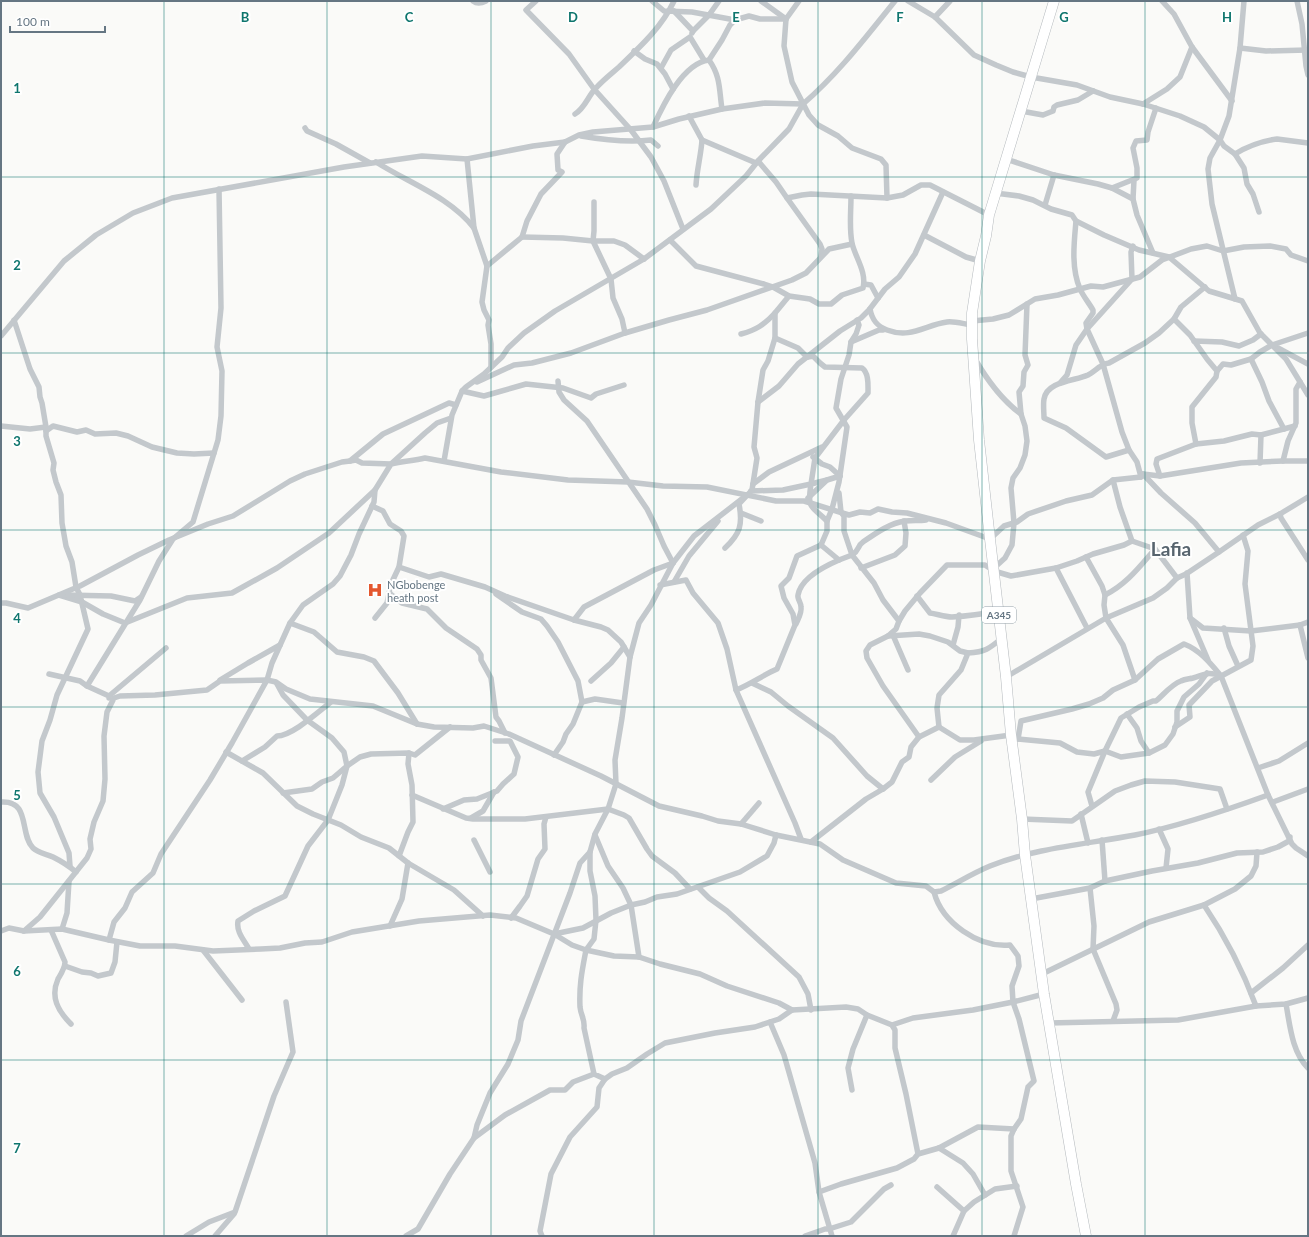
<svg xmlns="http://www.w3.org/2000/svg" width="1309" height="1237" font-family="Lato,sans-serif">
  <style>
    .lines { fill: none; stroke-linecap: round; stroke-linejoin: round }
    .highway-casing { stroke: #b4b9bd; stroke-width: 11 }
    .street { stroke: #c3c8cc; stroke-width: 5.5 }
    .highway { stroke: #fff; stroke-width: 10 }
    .grid { fill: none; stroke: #0f766e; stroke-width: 1; stroke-opacity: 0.55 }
    .labels { text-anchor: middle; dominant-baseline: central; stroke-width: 4; stroke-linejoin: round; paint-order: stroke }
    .shield { fill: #fff; stroke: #939fa8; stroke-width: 1 }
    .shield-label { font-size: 10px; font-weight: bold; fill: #657683 }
    .poi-label { font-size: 11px; fill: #657683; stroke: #fff; text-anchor: start }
    .town-label { font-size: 19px; font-weight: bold; fill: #57646e; stroke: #fff }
    .grid-label { font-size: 13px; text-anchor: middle; font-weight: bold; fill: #0f766e; stroke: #fff; stroke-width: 4; stroke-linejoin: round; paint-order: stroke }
  </style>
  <rect width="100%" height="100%" fill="#fafaf8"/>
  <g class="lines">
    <g class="highway-casing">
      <polyline id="highway" points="1054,1 989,215 986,236 980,261 972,313 972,339 979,440 990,539 1006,677 1011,735 1022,819 1025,855 1044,994 1076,1184 1086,1236"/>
    </g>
    <g class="street">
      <path d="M473 1C477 4 482 3 486 1"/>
      <polyline points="536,1 526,10 569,54 594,89 631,130 651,157 664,181 683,229"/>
      <polyline points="652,1 664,11 692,12 735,20"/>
      <polyline points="761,1 786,19"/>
      <polyline points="799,1 786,19 784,46 792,82 809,115 818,125 838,136 852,148 881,159 886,165 887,198"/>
      <path d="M908 1 935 17 974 55 996 65 1013 72 1031 77 1077 85 1110 97 1143 104 1180 116 1204 127 1220 140 1224 146 1235 154C1248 146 1262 141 1277 139L1308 143"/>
      <polyline points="1162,1 1174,14 1192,47 1232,101"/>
      <polyline points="1297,1 1302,24 1306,66 1308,75"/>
      <polyline points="674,11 693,31 692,33"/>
      <polyline points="935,17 950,1"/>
      <polyline points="693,31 709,15 719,1"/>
      <polyline points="1240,48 1266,51 1307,50"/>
      <polyline points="634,51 645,59 657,64 665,74 673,89"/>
      <path d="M709 60C721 77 719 90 722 109"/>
      <polyline points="661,68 671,50 690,37 704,60"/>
      <polyline points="1143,104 1167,89 1180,77 1192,47"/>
      <polyline points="1021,111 1043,115 1053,111 1054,107 1057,105 1078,100 1093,91"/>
      <path d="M575 114C585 108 588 96 596 88 603 80 611 74 619 67 639 48 662 27 674 1"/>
      <polyline points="689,116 702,140 756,163"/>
      <path d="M653 127C663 105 683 63 709 60L722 40 730 25 735 20 749 16 760 19H786"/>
      <polyline points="305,128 307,131 336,144 370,163"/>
      <path d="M581 136C604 140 628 143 651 140L658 146"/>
      <polyline points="1235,154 1244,168 1247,184 1253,194 1259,212"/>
      <polyline points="467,159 474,228 487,266 482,302 484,310 489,320 488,325 491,344 491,367"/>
      <polyline points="1006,159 1054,175 1098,184 1112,188 1137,178 1137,168 1133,148 1136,141 1147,140 1148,132 1156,108"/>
      <polyline points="758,161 776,182 787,198 802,195 811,194 887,198 903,195 921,185 930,185 989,215"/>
      <path d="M376 162C409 183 450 197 474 228"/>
      <path d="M696 185C697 169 701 155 702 140"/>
      <polyline points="1112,188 1133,199 1137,215 1153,253"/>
      <polyline points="995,193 1019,196 1033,200 1051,209 1072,215 1076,221 1104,235 1139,250 1169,257 1209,291 1242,301 1260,333 1286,359 1308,395"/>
      <polyline points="787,198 820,244 822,249 821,256"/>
      <polyline points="1133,199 1134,180"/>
      <polyline points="594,202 594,231 593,241 611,279 613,298 622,319 625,333"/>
      <polyline points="1045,205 1054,175"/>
      <path d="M1076 221C1074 243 1071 268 1080 289 1083 296 1089 303 1093 310V313L1086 323 1087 329 1103 364 1122 432 1129 450 1137 462 1141 477"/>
      <polyline points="924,235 966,257 980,261"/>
      <polyline points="522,237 563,238 593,241 614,241 625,245 644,259"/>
      <path d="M670 240 696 266 764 284 773 287 789 296 810 299 819 304H831L842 295 863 288C867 272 855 257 852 243 849 228 851 212 851 196"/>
      <polyline points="487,266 522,237 527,221 541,194 562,172 558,170 557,154 565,142"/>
      <polyline points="864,284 871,285 878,298"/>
      <polyline points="1235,299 1212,204 1208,169 1210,158 1220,140 1229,116 1240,48 1244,1"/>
      <path d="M870 309C872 320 877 326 887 330 911 339 925 325 947 322 954 321 964 324 972 325"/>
      <polyline points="1174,319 1190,335 1207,359 1217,371 1216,377 1192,407 1192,423 1196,444"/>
      <polyline points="14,320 30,369 39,387 40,397 42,403 46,427 46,436 54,463 53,470 56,482 61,495 62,523 66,546 72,562 76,587 80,595 88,629 57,695 50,720 42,741 38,772 40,793 54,817 69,853 70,866"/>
      <polyline points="972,321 993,319 1009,315 1035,299 1058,295 1091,286 1103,287 1140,277 1162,260 1191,249 1207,246 1223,251 1244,247 1270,246 1286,249 1291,255 1308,261"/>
      <path d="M741 334C756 330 764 325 775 313"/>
      <path d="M1 336 64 261 96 235 133 213 172 198 344 167 422 156 467 159 533 146 565 142 579 135 593 132 653 127 679 119 722 109 765 103 803 104C838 74 866 37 895 1"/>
      <polyline points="775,338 798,348 807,357"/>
      <polyline points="1194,341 1222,342 1239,346 1253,340 1261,334"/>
      <polyline points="851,342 879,330 883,330"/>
      <polyline points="1278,348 1308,364"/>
      <path d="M975 359C986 378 1003 401 1021 414"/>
      <polyline points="1251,359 1262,382 1269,401 1284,429"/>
      <polyline points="1217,371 1223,364 1231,365 1251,359 1260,352 1272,345 1308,333"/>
      <polyline points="558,381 559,392 564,400 587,421 647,509 655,525 664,546 673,563"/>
      <polyline points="477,382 514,365 532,363 571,353 625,333 669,320 707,310 792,280 806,273 829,249 852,244"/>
      <polyline points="1060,383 1067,375 1076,345 1087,329 1132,279 1131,252 1133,246"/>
      <polyline points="462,391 484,396 526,384 563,388 591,398 596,394 624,385"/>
      <polyline points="758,402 779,386 798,364 840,331 861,318 869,310 885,289 899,277 915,254 943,192"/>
      <polyline points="1,426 30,429 46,427"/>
      <polyline points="46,431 53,426 77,432 86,430 95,434 116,433 128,436 152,447 177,453 194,454 214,453"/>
      <polyline points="1261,435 1295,426"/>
      <path d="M1129 450 1106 457 1066 428 1044 418C1044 412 1043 405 1044 399 1047 381 1075 381 1088 375 1096 371 1100 364 1109 363L1145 343 1159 333 1174 319 1181 307 1205 287"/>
      <polyline points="813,457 822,464 830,467 840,476"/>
      <polyline points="350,461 356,460 362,463 391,464 425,433 437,423 451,418"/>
      <polyline points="444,461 452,415 462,391 466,387 484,374 502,357 508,348 524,333 555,311 644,259 711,209 746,176 758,161 789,129 803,104"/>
      <polyline points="1283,461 1288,441 1296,423 1296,389 1300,382"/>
      <polyline points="1143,474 1161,493 1195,523 1219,552"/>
      <polyline points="1160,476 1156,464 1157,459 1196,444 1224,441 1252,434 1261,435 1260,463"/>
      <path d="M827 480 811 484C807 510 811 505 827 521"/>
      <polyline points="1113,480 1120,507 1132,541"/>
      <polyline points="753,484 769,472 822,447"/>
      <path d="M751 491 783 490 811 484 815 458 844 420 868 393C868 385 869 373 862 368L825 367 820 363 813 356 808 357"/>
      <path d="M839 493 841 512 844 516V531L852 555C860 550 857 546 863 542 876 533 890 523 905 521 912 520 919 521 926 520"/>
      <polyline points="808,498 827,480 840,476"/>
      <polyline points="372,506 383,511 390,524 401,531 404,536 399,567 391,584 387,603 375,618"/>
      <polyline points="741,513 761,521"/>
      <polyline points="1280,514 1281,518 1308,560"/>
      <polyline points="821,545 827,531 827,521 832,509 839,482 847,427 836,408 841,379 849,355 851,342 856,334 859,325 857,320"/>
      <polyline points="821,545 839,560 852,555 874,583 883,600 899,621"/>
      <path d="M725 548C740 534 743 525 739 504L752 490 757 458 754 447 758 402 763 370 768 361 775 338V313L789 296"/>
      <polyline points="1086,557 1102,586 1105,595 1104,605 1106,618 1123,645 1135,680"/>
      <polyline points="399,567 429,577 441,574 485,587 505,596 574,620 601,627 608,630 621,642 630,657"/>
      <polyline points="861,568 895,555 905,546 906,533 904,521"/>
      <polyline points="994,568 1005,558 1012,545 1014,523 1011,488 1013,478 1020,468 1025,455 1027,441 1025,426 1021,414 1019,392 1023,386 1024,372 1028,365 1025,355 1027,304"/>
      <polyline points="1056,568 1087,628"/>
      <polyline points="1187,573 1190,618 1208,660"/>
      <polyline points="674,582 689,556 718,521"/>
      <polyline points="660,585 686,580 693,593 718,623 727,649 736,690 795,823 801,839"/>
      <polyline points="389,593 402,603 427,609 446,628 477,649 481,655 481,660 491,678 496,717 499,721 505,733"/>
      <polyline points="496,594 522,612 541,619 547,626 558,642 578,681 582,702 573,724 566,734 563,742 554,755"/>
      <polyline points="59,595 82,602 103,614 125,623 187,598 232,593 277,568 329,533 375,490"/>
      <polyline points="65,595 111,596 135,601 141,597"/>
      <path d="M1105 595C1127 584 1140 566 1155 549"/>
      <path d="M917 596 930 613C937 614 945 617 952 617 968 616 983 614 999 611"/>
      <polyline points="1,603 6,603 28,608 80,586 138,555 169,540 208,524 233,516 290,481 305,474 342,462 350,461 383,434 449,403 456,405"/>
      <polyline points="1190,618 1203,628 1251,631 1300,625 1308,622"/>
      <polyline points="574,620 584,607 654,570 673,563"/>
      <polyline points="290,623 314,632 337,652 364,657 374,661 398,693 417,724"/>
      <path d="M796 624C798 619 802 613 801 607 801 602 797 599 798 595 801 578 825 566 839 560"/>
      <polyline points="1300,625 1308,658"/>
      <polyline points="1224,628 1229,646 1238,666"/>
      <polyline points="892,633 908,670"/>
      <polyline points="888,636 919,634 930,636 948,642 960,651 968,653"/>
      <polyline points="953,645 958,627 959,615"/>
      <polyline points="49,674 80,681 87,686 109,696 109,698"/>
      <polyline points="1006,677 1106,618 1153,598 1167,588 1177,578 1186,574 1219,552 1258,525 1280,514 1308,497"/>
      <polyline points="220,680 248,663 280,645"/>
      <polyline points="591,681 611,663 624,647"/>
      <polyline points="752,683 771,692 788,706 833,738 867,776 883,789"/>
      <polyline points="87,686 140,600 159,561 173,539 193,522 218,440 221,416 222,371 217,347 221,308 219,189"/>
      <path d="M736 690C751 684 763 675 777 669L795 625 793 614 784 598 781 586 789 578 797 556 821 545"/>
      <polyline points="109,696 166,648"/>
      <polyline points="582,702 595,699 623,703"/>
      <polyline points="1127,714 1137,728 1141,741 1149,753"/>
      <polyline points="939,727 960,740 974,740 1011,735 1018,739 1060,743 1077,752 1094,754 1105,751 1121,757 1149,753 1165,745 1173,734 1177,722 1177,711 1184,697 1199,684 1207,673"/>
      <path d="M939 727 937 708 939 695 961 670 968 653C985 652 989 649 1002 638"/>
      <polyline points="1175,727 1190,717 1189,705 1212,681 1251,660 1253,646 1245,584 1248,551 1243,535"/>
      <polyline points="919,737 883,686 867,658 866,651 870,645 888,636 896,629 899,621 905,611 920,593 947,565 985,565 994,571 1011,576 1056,568 1077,561 1093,554 1124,545 1132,541 1155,549 1177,578"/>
      <path d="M1018 739 1021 721 1072 709 1089 704 1103 698 1113 690 1135 680 1158 659 1184 644C1200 650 1211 664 1221 676L1268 795 1292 844 1296 848 1308 856"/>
      <polyline points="226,752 263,773 297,806 313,814 341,825 361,837 389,848 408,863 454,890 483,916"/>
      <path d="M242 761 265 747 277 736C292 736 318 712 331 702"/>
      <polyline points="1258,768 1279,761 1308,743"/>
      <polyline points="931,780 955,757 981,741"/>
      <polyline points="283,793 312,789 322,782 333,778 347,766 360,757 371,754 409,753 415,755 450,727"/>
      <polyline points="412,795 466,818 473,819 525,819 608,809 624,815 629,818 647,849 652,856 675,873 690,889"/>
      <path d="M1 802C31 800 19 834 33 848 38 853 47 854 53 857 61 861 69 866 76 872"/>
      <polyline points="1273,802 1308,789"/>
      <path d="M1092 806 1088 792 1105 751 1121 718 1139 707 1153 701H1156C1163 695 1172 684 1181 681 1185 679 1189 679 1193 678 1206 674 1208 671 1221 676"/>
      <polyline points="443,809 464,800 477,799 497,791 503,784 514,774 518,757 510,741 495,741"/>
      <polyline points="1081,814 1088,843"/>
      <polyline points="471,818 483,811 494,792"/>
      <polyline points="1022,819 1072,821 1115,791 1131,785 1145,781 1175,782 1220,789 1227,809"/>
      <polyline points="741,824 759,803"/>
      <polyline points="1159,829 1168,849 1166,868"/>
      <polyline points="595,835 608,866 623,888 631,905 639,957"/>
      <polyline points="474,840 490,872"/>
      <polyline points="1102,840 1105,881"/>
      <polyline points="811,842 866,799 883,789 892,782 902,762 909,757 911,747 919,737 939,727"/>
      <polyline points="590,852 590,871 595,896 596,920 594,939 586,950 614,956 639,957 660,964 700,974 727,986 779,1003 792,1010"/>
      <polyline points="399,856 408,832 413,822 412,785 408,764 409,753"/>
      <polyline points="698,887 709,898 727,911 799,977 808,994 811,1010"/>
      <polyline points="1090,888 1094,926 1093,949 1116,1004 1117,1010 1113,1021"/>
      <path d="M934 892C942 923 979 948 1010 945L1018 956 1019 966 1012 986 1013 1002 1019 1019 1034 1081 1028 1087 1021 1119 1014 1129 1011 1136V1171L1023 1207 1014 1236"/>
      <polyline points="1031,899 1090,888 1105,881 1152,871 1198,863 1237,853 1263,852 1278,847 1289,841 1290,837"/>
      <path d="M1204 905C1225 936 1243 971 1256 1006"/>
      <polyline points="511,918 520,906 527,896 538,859 545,849 544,824 546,817"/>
      <polyline points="390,926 402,899 408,863"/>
      <polyline points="62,929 67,913 69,881"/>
      <path d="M51 930 65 962C65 968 61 974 58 979 50 997 58 1011 71 1024"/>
      <path d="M1 931 9 928 24 931 40 917 87 858 91 849 90 839 94 822 103 801 105 779 104 736 107 712 114 698 120 696 155 695 207 690 220 681 267 680 276 682 286 689 310 699 373 706 417 724 434 727 473 728 484 726 509 734 601 776 659 806 702 816 718 821 741 824 776 835 820 844 843 860 896 883 926 886 934 892 941 891C957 883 973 873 990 866 1035 848 1087 844 1135 835 1180 826 1224 811 1268 795"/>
      <path d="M24 931 62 929 109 940 140 946H175L213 951 261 949 280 948 305 943 322 942 352 932 419 921 490 915 516 918 554 934 572 945 586 950C582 971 579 985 580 1007 581 1016 585 1019 584 1028L594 1074 605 1079"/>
      <polyline points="554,934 583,928 611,913 631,905 645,902 657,897 677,894 740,872 767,856 774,843 776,835"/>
      <path d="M109 940 114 922 125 908 132 892 153 873 161 854 210 780 232 743 267 680 272 663 290 623 303 605 333 584 340 576 351 555 359 534 374 502 375 490 391 464C403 461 413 461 425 458L501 472 568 480 628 482 663 486 707 487 776 501H804L849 515 860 512 870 513 878 509 892 512 907 513 946 523 990 539 1004 526 1017 522 1028 514 1066 501 1092 495 1113 480 1141 477 1143 474 1160 476 1241 463 1283 461H1308"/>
      <path d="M249 949C244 940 236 932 238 921L254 911 285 896 308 846 328 820 342 785 347 766 344 752 332 738 307 720 283 695 277 684"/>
      <polyline points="203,950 242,1000"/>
      <polyline points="65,966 82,972 91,973 98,976 111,973 115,962 117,942"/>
      <polyline points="1042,974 1149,922 1204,905 1235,889 1251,876 1256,866 1257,852"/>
      <polyline points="1251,993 1283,968 1308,945"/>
      <path d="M1286 1004C1290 1026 1292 1052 1308 1068"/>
      <polyline points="770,1022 784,1055 815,1163 819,1192 832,1236"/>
      <polyline points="1049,1023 1178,1020 1256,1006 1286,1004 1308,998"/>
      <polyline points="892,1025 913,1018 973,1010 1013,1002 1044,994"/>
      <polyline points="852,1090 848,1068 853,1049 867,1015"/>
      <polyline points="474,1138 477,1125 490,1093 508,1064 518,1040 521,1021 570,893 580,863 590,852 595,834 608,809 616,784 615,760 622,718 630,657 639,623 651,605 673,563 694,536 747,495"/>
      <polyline points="939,1148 963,1163 973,1174 985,1195"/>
      <polyline points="937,1187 964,1211"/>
      <polyline points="819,1192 841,1184 897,1168 914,1159 918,1154 939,1148 978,1127 1014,1129"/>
      <polyline points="186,1236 209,1222 235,1212 274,1096 293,1052 286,1002"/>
      <polyline points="215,1236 234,1214"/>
      <polyline points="406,1236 418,1229 450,1174 474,1138 505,1115 550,1090 565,1090 573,1082 594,1074"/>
      <polyline points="542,1236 540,1231 551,1174 570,1137 597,1107 599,1088 605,1079 612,1074 627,1068 647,1054 665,1043 715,1033 755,1027 779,1019 792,1010 846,1007 858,1009 867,1015 892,1025 895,1030 895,1048 906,1094 918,1154"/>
      <polyline points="805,1236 825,1229 829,1229 851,1222 884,1189 891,1185"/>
      <polyline points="953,1236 964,1211 974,1202 995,1189 1017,1186"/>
    </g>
    <use href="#highway" class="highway"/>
  </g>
  <path class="grid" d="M164 1V1236M327 1V1236M491 1V1236M654 1V1236M818 1V1236M982 1V1236M1145 1V1236M1 177H1308M1 353H1308M1 530H1308M1 707H1308M1 884H1308M1 1060H1308"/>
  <defs>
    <g id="hospital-bare" transform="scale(1.2)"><path d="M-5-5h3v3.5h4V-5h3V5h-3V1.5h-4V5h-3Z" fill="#e4572e" stroke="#fff" stroke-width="2.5" paint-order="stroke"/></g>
  </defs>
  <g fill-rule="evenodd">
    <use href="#hospital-bare" x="375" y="590"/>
  </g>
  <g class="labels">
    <rect class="shield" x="982" y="607" width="34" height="16" rx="3"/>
    <g class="shield-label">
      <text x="999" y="615">A345</text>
    </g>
    <g class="poi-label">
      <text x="387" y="584">NGbobenge<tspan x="387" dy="13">heath post</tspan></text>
    </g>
    <g class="town-label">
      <text x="1171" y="548">Lafia</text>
    </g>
  </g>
  <g class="grid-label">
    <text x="245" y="22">B</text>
    <text x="409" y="22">C</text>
    <text x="573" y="22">D</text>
    <text x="736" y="22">E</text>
    <text x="900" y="22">F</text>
    <text x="1064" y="22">G</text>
    <text x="1227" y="22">H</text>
    <text x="17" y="93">1</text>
    <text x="17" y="270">2</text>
    <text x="17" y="446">3</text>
    <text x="17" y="623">4</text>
    <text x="17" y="800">5</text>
    <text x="17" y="976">6</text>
    <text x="17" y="1153">7</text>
  </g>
  <rect width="1309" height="1237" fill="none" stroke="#657683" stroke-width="4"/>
  <path d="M10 26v6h95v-6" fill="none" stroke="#657683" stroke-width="2"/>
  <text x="16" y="26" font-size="12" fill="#657683" stroke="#ffffff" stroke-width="3" paint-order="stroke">100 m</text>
</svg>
